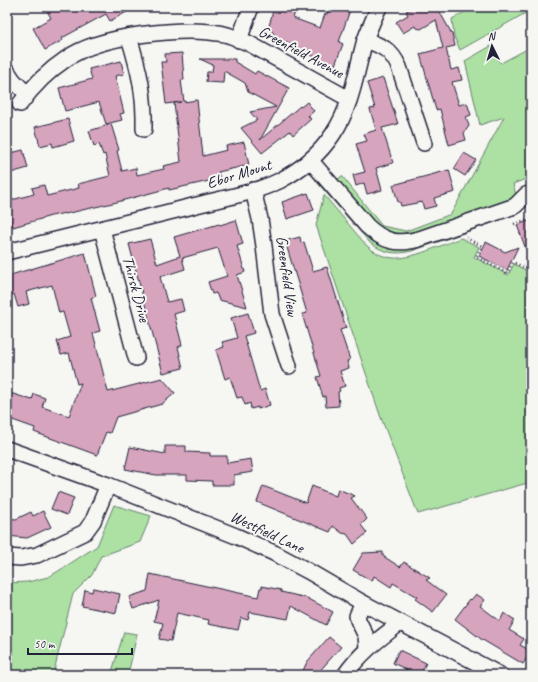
<svg xmlns="http://www.w3.org/2000/svg" width="538" height="682" font-family="Caveat,sans-serif">
  <style>
    .green { fill: #ace1a3; stroke: #67826f }
    .building { fill: #d7a4be; stroke: #22223b }
    .lines { fill: none; stroke-linecap: round; stroke-linejoin: round }
    .minor-casing { stroke: #22223b; stroke-width: 18 }
    .path { stroke: #22223b; stroke-width: 2.5; stroke-dasharray: 1 3; stroke-linecap: butt }
    .minor { stroke: #f6f6f2; stroke-width: 15 }
    .labels { text-anchor: middle; dominant-baseline: central; stroke-width: 4; stroke-linejoin: round; paint-order: stroke }
    .street-label { font-size: 16px; fill: #22223b; stroke: #f6f6f2 }
  </style>
  <rect width="100%" height="100%" fill="#f6f6f2"/>
  <filter id="ink" filterUnits="userSpaceOnUse"><feTurbulence type="fractalNoise" baseFrequency=".025" numOctaves="2"/><feDisplacementMap in="SourceGraphic" scale="8" xChannelSelector="R" yChannelSelector="G"/><feConvolveMatrix kernelMatrix="1 2 1 2 8 2 1 2 1" color-interpolation-filters="sRGB"/></filter>
  <g filter="url(#ink)">
    <g class="green">
      <polygon points="474,7 531,7 531,10 460,50 454,36 452,19"/>
      <polygon points="491,46 501,63 531,47 531,177 513,184 516,195 514,202 418,236 397,236 376,228 334,182 342,176 382,226 406,231 451,214 504,117 480,125 465,61"/>
      <path d="M316 178 373 240C382 246 389 248 400 249L494 217 501 220 412 251C395 255 384 253 370 243L316 181Z"/>
      <path d="M324 195 366 245C374 252 382 257 393 258 410 260 444 244 461 238L479 247 474 257 508 275 514 264 531 273V482L418 514 380 415 316 225Z"/>
      <polygon points="114,505 151,516 140,542 101,556 92,575 73,594 53,675 7,675 7,583 28,582 48,577 57,572 97,546"/>
      <polygon points="124,632 137,634 128,675 111,675"/>
    </g>
    <g class="building">
      <polygon points="45,7 136,7 110,21 106,14 62,38 63,40 45,50 33,28 51,18"/>
      <polygon points="274,7 295,12 293,18 320,28 325,14 327,14 330,7 351,7 339,42 343,44 335,65 319,59 320,58 299,52 300,50 293,48 294,44 277,39 272,31 268,30"/>
      <polygon points="414,7 437,7 452,34 455,46 446,48 451,70 459,68 462,80 452,82 459,105 467,103 471,115 466,117 469,126 464,133 466,140 449,145 440,109 436,110 420,54 443,48 436,20 421,29 416,28 415,26 403,33 396,22 408,15 406,11"/>
      <polygon points="182,53 184,80 181,80 184,102 197,100 203,156 227,150 226,146 244,142 249,165 218,172 220,178 209,181 169,190 169,188 117,202 65,214 65,213 51,216 13,227 12,222 7,224 7,206 9,205 8,201 34,194 32,188 44,185 47,196 79,188 78,184 110,176 105,154 103,155 99,144 94,146 89,131 111,124 119,150 117,151 122,171 136,168 137,175 164,169 163,166 181,162 174,103 181,102 166,104 161,62 166,62 165,54"/>
      <polygon points="200,59 235,59 235,62 255,74 257,71 289,88 260,140 300,106 301,107 307,102 314,111 308,116 311,119 293,135 290,131 262,153 241,128 257,120 250,112 276,107 248,92 245,83 224,71 223,83 206,82 207,72 212,72 213,65"/>
      <polygon points="121,61 124,74 115,76 124,113 120,114 122,120 106,124 99,102 65,111 59,88 92,79 89,69"/>
      <polygon points="383,78 398,124 382,128 393,163 376,168 382,190 367,194 364,183 356,186 353,175 365,172 356,144 367,141 364,134 376,130 370,109 375,108 367,83"/>
      <polygon points="68,119 74,141 53,147 52,143 40,146 35,127"/>
      <polygon points="23,150 28,168 7,174 7,154"/>
      <polygon points="464,153 476,160 465,176 454,169"/>
      <polygon points="449,170 455,192 434,198 436,206 424,209 422,202 401,206 400,202 398,202 393,185"/>
      <polygon points="308,193 314,210 287,219 282,202"/>
      <polygon points="236,220 243,244 237,246 245,272 237,275 247,307 219,300 216,293 212,294 208,282 227,276 218,248 182,258 185,269 160,277 167,302 181,299 184,311 174,314 182,345 178,347 183,368 163,373 129,244 150,239 157,264 180,256 174,237 219,224 220,225"/>
      <polygon points="531,220 531,259 530,260 517,225"/>
      <polygon points="300,237 301,243 304,242 313,271 327,267 346,328 340,330 350,360 347,361 349,368 340,371 345,386 339,388 340,391 338,392 339,406 326,407 325,396 323,397 317,377 321,376 302,314 307,313 285,241"/>
      <polygon points="486,242 505,252 518,247 507,270 479,256"/>
      <polygon points="85,253 96,296 91,298 100,331 93,333 108,392 162,378 175,393 162,404 116,417 110,433 106,432 97,455 34,432 35,428 7,418 7,392 32,400 34,394 45,398 42,407 69,416 81,383 77,384 69,353 61,355 57,341 70,337 63,312 59,313 52,285 26,292 29,304 18,307 14,294 7,296 7,276"/>
      <polygon points="248,313 254,333 244,336 260,391 265,389 270,405 258,409 258,407 251,409 250,403 245,405 242,397 237,398 230,377 225,379 216,350 224,347 222,342 237,338 231,318"/>
      <polygon points="165,446 186,446 186,452 210,453 210,456 227,456 227,463 251,459 253,472 234,475 234,485 212,485 212,481 187,480 187,475 156,475 125,469 130,447 165,454"/>
      <polygon points="263,486 306,503 312,486 336,496 338,489 355,496 351,498 367,519 361,525 367,533 354,544 347,534 342,533 333,526 330,532 257,502"/>
      <polygon points="58,492 74,498 67,515 51,509"/>
      <polygon points="43,511 51,527 27,538 7,536 7,518 16,519 31,512 33,516"/>
      <polygon points="383,552 383,556 400,567 404,562 430,578 426,580 446,595 433,612 415,599 417,597 393,583 391,587 374,576 372,581 353,570 363,553"/>
      <polygon points="150,574 258,597 260,588 262,588 262,586 281,590 281,592 307,598 333,612 326,625 291,606 288,619 250,612 248,620 241,618 238,630 208,624 209,620 177,613 171,641 159,639 163,623 154,621 159,600 133,609 129,597 147,591"/>
      <polygon points="93,588 120,594 116,613 82,606 85,590 92,592"/>
      <polygon points="476,594 485,600 480,606 500,621 504,613 515,620 509,630 524,639 520,645 531,651 523,664 481,639 455,619 470,599 471,600"/>
      <polygon points="329,637 341,647 316,675 301,675 307,662"/>
      <polygon points="399,650 426,663 420,675 417,675 393,663"/>
    </g>
    <g class="lines">
      <g class="minor-casing">
        <g id="minor">
          <path d="M129 37C139 70 145 94 144 129"/>
          <polyline points="239,40 251,7"/>
          <path d="M365 40C383 46 391 50 399 67L424 143"/>
          <polyline points="7,71 13,80 27,94"/>
          <path d="M20 104C33 86 48 71 66 59 99 35 184 26 224 34 233 36 241 40 250 44L349 99"/>
          <path d="M310 160 367 226C384 242 398 245 419 239L515 206 526 195 531 193"/>
          <polyline points="253,190 260,219 264,246 272,314 289,366"/>
          <polyline points="102,229 136,358"/>
          <path d="M7 252C68 237 128 222 189 207 218 199 252 194 279 181 300 170 320 154 333 134 352 106 356 72 365 40 369 29 374 18 379 7"/>
          <polyline points="7,449 108,485 236,536 274,553 308,571 363,603 500,675"/>
          <polyline points="7,557 21,558 37,555 85,532 93,521 108,485"/>
          <polyline points="363,603 357,616 358,620 366,636 367,648"/>
          <path d="M345 675C361 652 378 640 400 623"/>
        </g>
      </g>
      <g class="path">
        <polyline points="514,224 531,218"/>
        <polyline points="466,238 482,246 476,257 507,273 513,262 531,271"/>
      </g>
      <use href="#minor" class="minor"/>
    </g>
  </g>
  <g class="labels">
    <g class="street-label">
      <text transform="translate(301 52) rotate(28)">Greenfield Avenue</text>
      <text transform="translate(239 174) rotate(-17)">Ebor Mount</text>
      <text transform="translate(287 276) rotate(82)">Greenfield View</text>
      <text transform="translate(136 289) rotate(75)">Thirsk Drive</text>
      <text transform="translate(267 532) rotate(25)">Westfield Lane</text>
    </g>
  </g>
  <rect width="538" height="682" fill="none" stroke="#f6f6f2" stroke-width="24"/>
  <rect x="12" y="12" width="514" height="658" fill="none" stroke="#22223b" stroke-width="1.5" filter="url(#ink)"/>
  <g transform="translate(492 46) rotate(355)" stroke="#f6f6f2" stroke-width="3" paint-order="stroke">
  <path d="M0-3L7 15L0 10L-7 15Z" fill="#22223b"/>
  <text y="-6" font-size="11" font-weight="bold" text-anchor="middle" fill="#22223b">N</text>
  </g>
  <path d="M28 648v6h104v-6" fill="none" stroke="#22223b" stroke-width="2"/>
  <text x="34" y="648" font-size="12" fill="#22223b" stroke="#f6f6f2" stroke-width="3" paint-order="stroke">50 m</text>
</svg>
